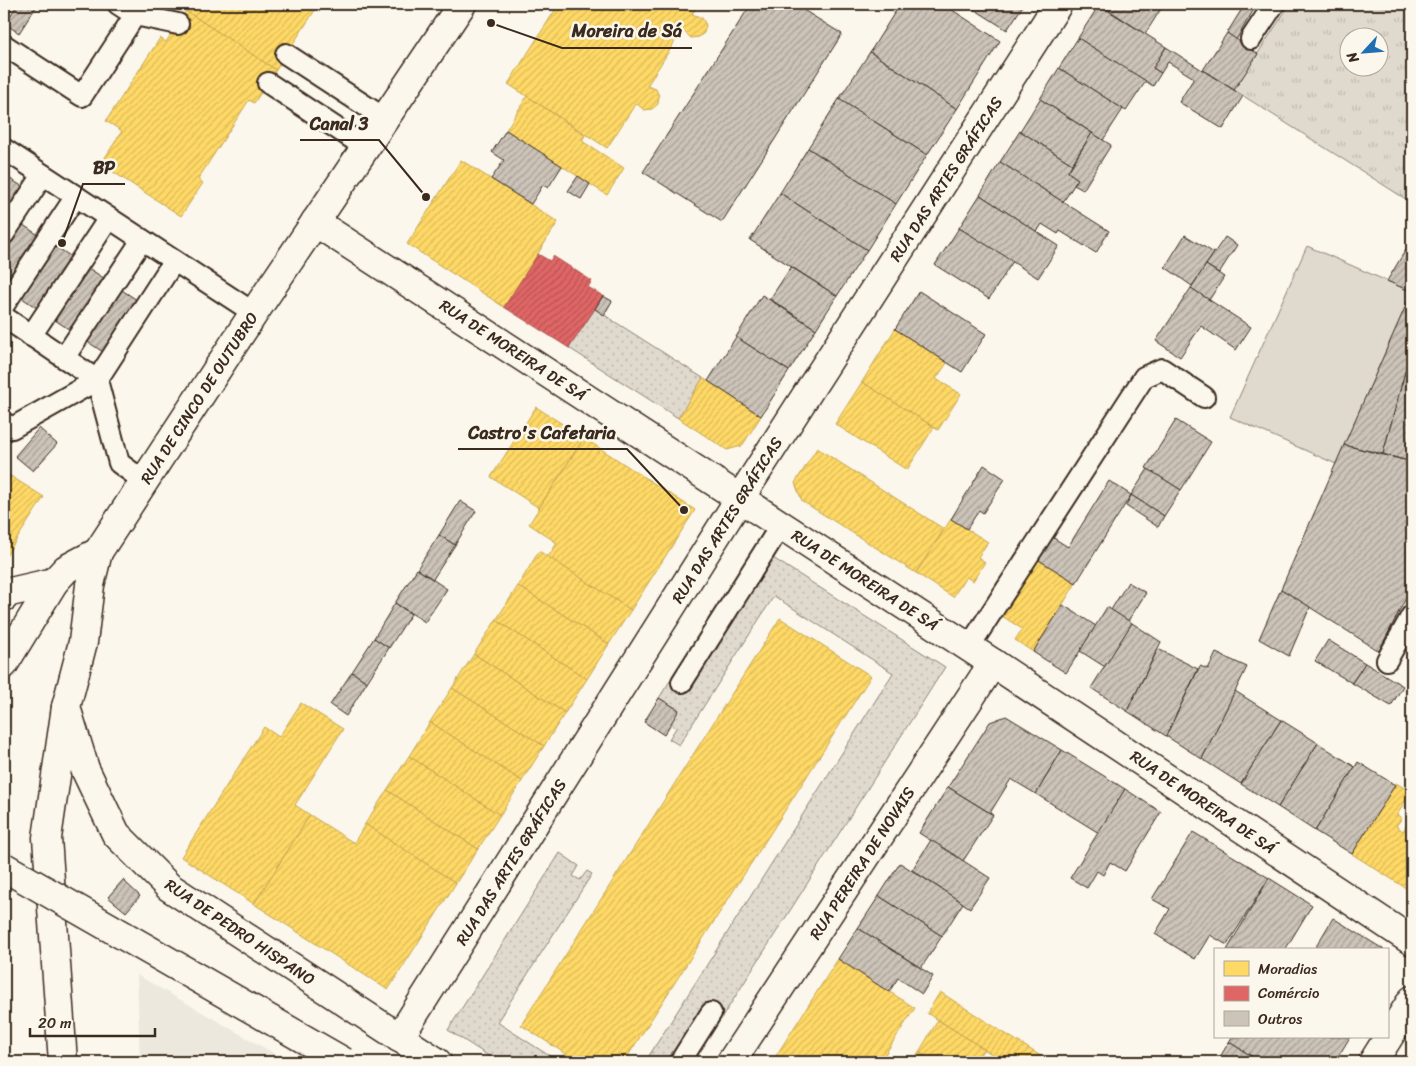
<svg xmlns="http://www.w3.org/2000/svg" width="1416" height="1066" font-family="Sriracha,sans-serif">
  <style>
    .built { fill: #ede8dd }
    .grass { fill: url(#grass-tufts); stroke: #8d8276; fill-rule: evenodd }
    .garden { fill: url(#garden-dots); stroke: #8d8276 }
    .pitch { fill: #dfd9ce; stroke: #8d8276 }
    .homes { fill: url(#homes-hatch); stroke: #c4a450 }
    .shops { fill: url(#shops-hatch); stroke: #ae5450 }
    .building { fill: url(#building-hatch); stroke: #3b2a1e }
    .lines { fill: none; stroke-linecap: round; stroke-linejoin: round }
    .lane-casing { stroke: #3b2a1e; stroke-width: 24 }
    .street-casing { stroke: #3b2a1e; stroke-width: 31 }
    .secondary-casing { stroke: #3b2a1e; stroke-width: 31 }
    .lane { stroke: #fbf7ec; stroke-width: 20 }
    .street { stroke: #fbf7ec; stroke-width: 28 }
    .secondary { stroke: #fbf7ec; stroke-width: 28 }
    .secondary-bridge-casing { stroke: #3b2a1e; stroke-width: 31; stroke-linecap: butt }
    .secondary-bridge { stroke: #fbf7ec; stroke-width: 28 }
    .labels { text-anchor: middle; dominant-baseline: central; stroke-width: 5; stroke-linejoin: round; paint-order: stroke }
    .street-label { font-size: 16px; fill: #3b2a1e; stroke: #fbf7ec }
    .leader { fill: none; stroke: #3b2a1e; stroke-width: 2 }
    .callout-dot { fill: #3b2a1e; stroke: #fbf7ec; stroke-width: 2 }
    .callout-label { font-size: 18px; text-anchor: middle; font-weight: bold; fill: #3b2a1e; stroke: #fbf7ec; stroke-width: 5; stroke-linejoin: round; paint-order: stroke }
  </style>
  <defs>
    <pattern id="grass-tufts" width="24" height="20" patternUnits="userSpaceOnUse" patternTransform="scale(1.25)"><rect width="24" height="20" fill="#dfd9ce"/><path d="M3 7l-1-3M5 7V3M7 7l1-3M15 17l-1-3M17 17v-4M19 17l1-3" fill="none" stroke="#c0bab0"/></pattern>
    <pattern id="garden-dots" width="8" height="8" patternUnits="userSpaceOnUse" patternTransform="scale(1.25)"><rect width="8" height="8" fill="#dfd9ce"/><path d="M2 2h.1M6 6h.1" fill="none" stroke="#c0bab0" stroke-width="1.8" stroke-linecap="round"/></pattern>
    <pattern id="homes-hatch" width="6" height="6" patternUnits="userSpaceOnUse" patternTransform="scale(1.25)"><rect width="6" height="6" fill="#ffd966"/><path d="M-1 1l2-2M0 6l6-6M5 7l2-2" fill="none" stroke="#dbba58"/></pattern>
    <pattern id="shops-hatch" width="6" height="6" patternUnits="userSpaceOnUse" patternTransform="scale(1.25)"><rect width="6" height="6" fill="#e06666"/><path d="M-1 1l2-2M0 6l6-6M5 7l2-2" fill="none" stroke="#b75453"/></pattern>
    <pattern id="building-hatch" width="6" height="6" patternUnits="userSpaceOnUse" patternTransform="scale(1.25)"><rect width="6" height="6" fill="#ccc4b9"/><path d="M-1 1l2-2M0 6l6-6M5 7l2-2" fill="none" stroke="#a79f96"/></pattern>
  </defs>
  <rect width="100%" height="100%" fill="#fbf7ec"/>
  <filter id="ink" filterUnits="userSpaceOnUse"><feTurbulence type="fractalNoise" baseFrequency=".02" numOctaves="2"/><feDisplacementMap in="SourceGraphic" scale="10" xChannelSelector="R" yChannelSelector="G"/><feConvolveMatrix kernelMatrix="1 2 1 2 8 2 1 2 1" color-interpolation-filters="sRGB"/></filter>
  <g filter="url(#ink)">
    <polygon class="built" points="137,975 289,1062 140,1062"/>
    <path class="grass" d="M1290 4H1412V203L1234 90ZM1348 38H1378V68H1348Z"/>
    <g class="garden">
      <polygon points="595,309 703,378 678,418 569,348"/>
      <polygon points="773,558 945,667 721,1019 703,1008 668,1062 645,1062 893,673 774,596 679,745 669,739 676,728 670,723 679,710 659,698 673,676 691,687"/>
      <polygon points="560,853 579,866 573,876 580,880 587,871 592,874 497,1022 559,1062 498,1062 448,1030"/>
    </g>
    <polygon class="pitch" points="1307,246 1412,292 1336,464 1230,417"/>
    <g class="homes">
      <polygon points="191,4 319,4 276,70 186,11"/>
      <polygon points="559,4 699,4 692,14 702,18 706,25 704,33 699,37 691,38 682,30 647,86 656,89 659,96 658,104 652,109 644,110 636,103 607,148 508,84"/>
      <polygon points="186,11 276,70 254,103 249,100 198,179 203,183 181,216 101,164 122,131 106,121 160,38 166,42"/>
      <polygon points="527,96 585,135 582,141 624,168 607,195 506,130"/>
      <polygon points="461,160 558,222 504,307 407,244"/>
      <polygon points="895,329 947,363 936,379 961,394 938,430 862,382"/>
      <polygon points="703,378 761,416 742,446 727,450 678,418"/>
      <polygon points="862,382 934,427 907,470 835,424"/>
      <polygon points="536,407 584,438 539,508 491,477"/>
      <polygon points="584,438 695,510 631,610 548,557 557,543 529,524"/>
      <polygon points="817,448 944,529 916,573 802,501 795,483"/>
      <polygon points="4,472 44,497 4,559"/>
      <polygon points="951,519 988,542 978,557 985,562 973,581 966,577 953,597 916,573"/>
      <polygon points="539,551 631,610 609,644 518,586"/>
      <polygon points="1034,557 1076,583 1033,652 1015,640 1022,629 999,614"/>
      <polygon points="518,586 609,644 587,679 496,620"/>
      <polygon points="780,618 871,676 624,1062 578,1062 521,1025"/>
      <polygon points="496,620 587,679 565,713 474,654"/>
      <polygon points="474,654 565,713 544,746 452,688"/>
      <polygon points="452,688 544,746 522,781 430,722"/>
      <polygon points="301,703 343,729 295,805 310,815 254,904 181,857 264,727 279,737"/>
      <polygon points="430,722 522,781 500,815 409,756"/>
      <polygon points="409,756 500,815 478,849 387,790"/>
      <polygon points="1396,783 1411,792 1397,815 1402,818 1396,826 1403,831 1412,816 1412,892 1352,854"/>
      <polygon points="387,790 478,849 456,883 365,824"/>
      <polygon points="310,815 354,843 365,824 456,883 388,990 254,904"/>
      <polygon points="838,959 915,1008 880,1062 772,1062"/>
      <polygon points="940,992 1050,1062 1004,1062 946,1025 927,1013"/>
      <polygon points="938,1020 984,1049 975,1062 934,1062 919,1052"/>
      <polygon points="919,1052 925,1057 934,1062 912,1062"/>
    </g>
    <polygon class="shops" points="538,254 550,261 553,256 592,281 588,287 603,296 569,348 504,307"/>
    <g class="building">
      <polygon points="18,4 31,4 36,7 19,33 5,24"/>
      <polygon points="751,4 794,4 842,34 722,222 643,172"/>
      <polygon points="900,4 943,4 1000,41 957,109 870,52"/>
      <polygon points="966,4 1024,4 1007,30"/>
      <polygon points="1100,4 1164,4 1145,34"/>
      <polygon points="1245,4 1257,4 1236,40 1227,33"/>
      <polygon points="1099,5 1166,47 1153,68 1161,73 1153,86 1078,38"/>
      <polygon points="1227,33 1258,54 1234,90 1203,70"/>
      <polygon points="1078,38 1146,81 1126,111 1059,68"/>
      <polygon points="1166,47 1243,96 1223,129 1179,102 1194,78 1168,62 1161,73 1153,68"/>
      <polygon points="870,52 957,109 927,155 839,99"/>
      <polygon points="1059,68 1123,109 1103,140 1040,99"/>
      <polygon points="839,99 927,155 896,204 808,148"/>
      <polygon points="1040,99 1092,133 1072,164 1020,131"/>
      <polygon points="506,130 562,166 548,188 543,185 531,204 491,179 504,160 492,152"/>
      <polygon points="1020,131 1072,164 1068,172 1078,179 1063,202 1000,162"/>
      <polygon points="1092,133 1111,145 1083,190 1074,185 1078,179 1068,172"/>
      <polygon points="808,148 896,204 867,250 780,193"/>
      <polygon points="1000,162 1109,231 1096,253 1060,231 1058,234 1042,224 1037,232 980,195"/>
      <polygon points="4,175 28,190 11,217 143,304 109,356 4,286"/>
      <polygon points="578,176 590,184 581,199 568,191"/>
      <polygon points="780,193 867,250 837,296 750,240"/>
      <polygon points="980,195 1059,246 1038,278 959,228"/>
      <polygon points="959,228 1013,261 989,299 935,265"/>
      <polygon points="1185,235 1214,253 1192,286 1165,267"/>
      <polygon points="1225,237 1237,245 1219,273 1206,265"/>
      <polygon points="1408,246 1412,249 1412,292 1387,281"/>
      <polygon points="1206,265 1224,277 1209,300 1191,288"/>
      <polygon points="791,267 837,296 816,329 770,299"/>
      <polygon points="1191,288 1251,327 1236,350 1201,326 1180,357 1156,341"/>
      <polygon points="919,291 986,334 962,372 895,329"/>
      <polygon points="1412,292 1412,346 1383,454 1344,445"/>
      <polygon points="762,295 816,329 789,371 736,337"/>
      <polygon points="603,296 612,301 604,315 595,309"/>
      <polygon points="736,337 789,371 761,416 708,381"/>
      <polygon points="1412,346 1412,462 1383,454"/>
      <polygon points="1176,420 1211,442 1181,490 1146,468"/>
      <polygon points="39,428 57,444 33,471 15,456"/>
      <polygon points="1344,445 1412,462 1412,586 1379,651 1281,589"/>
      <polygon points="984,465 1005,479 983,513 979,510 967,529 951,519"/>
      <polygon points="1148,469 1181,490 1164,516 1131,495"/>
      <polygon points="1109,481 1131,495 1076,583 1034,557 1049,535 1068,547"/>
      <polygon points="1131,495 1164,516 1158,527 1126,506"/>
      <polygon points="460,501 476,511 455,545 439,535"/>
      <polygon points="439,535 455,545 433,579 417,569"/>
      <polygon points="417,569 447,589 425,622 395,603"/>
      <polygon points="1128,582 1146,593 1128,621 1111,610"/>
      <polygon points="1281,589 1310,607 1289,656 1259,639"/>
      <polygon points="395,603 411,614 389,648 374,638"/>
      <polygon points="1063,605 1096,626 1066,673 1033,652"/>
      <polygon points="1107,607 1132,623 1105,667 1080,651"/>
      <polygon points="1132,623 1161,642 1127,711 1091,688"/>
      <polygon points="374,638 389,648 367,682 352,672"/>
      <polygon points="1328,640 1365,663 1352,683 1315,661"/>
      <polygon points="1158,649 1198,669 1166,736 1127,711"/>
      <polygon points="1216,653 1247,667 1202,759 1166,736 1200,666 1208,669"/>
      <polygon points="1365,663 1403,686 1391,706 1352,683"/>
      <polygon points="352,672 367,682 346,716 330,705"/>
      <polygon points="1235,691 1281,720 1241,784 1202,759"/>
      <polygon points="659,698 679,710 664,735 644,722"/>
      <polygon points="1006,716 1062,750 1036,794 1011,779 990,813 948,787 990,722"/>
      <polygon points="1281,720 1318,743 1278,807 1241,784"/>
      <polygon points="1318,743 1355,767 1315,831 1278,807"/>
      <polygon points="1062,750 1125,789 1099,833 1036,794"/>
      <polygon points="1358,762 1395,785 1352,854 1315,831"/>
      <polygon points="948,787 993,815 963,861 919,833"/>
      <polygon points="1125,789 1161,812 1125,871 1110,862 1103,875 1097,871 1087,888 1070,878"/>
      <polygon points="1193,832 1269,878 1227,945 1210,935 1195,959 1155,934 1170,909 1152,899"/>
      <polygon points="931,840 990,878 970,908 912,870"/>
      <polygon points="900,863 963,903 942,936 879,896"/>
      <polygon points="1269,878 1312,905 1285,950 1227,950"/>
      <polygon points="123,880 140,896 126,912 108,897"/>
      <polygon points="879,896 942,936 921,968 858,928"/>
      <polygon points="1333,918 1383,949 1383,950 1314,950"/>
      <polygon points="858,928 933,976 922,994 898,978 889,992 838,959"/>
      <polygon points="1232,1037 1350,1037 1335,1062 1261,1062 1229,1042"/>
      <polygon points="1229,1042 1261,1062 1217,1062"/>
    </g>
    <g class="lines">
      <g class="lane-casing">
        <g id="lane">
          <polyline points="118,4 135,15 178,24"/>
          <polyline points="1251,39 1274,4"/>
          <polyline points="4,45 82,96 135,15"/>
          <polyline points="286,54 384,118"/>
          <polyline points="268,83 365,147"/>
          <polyline points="4,149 254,313"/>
          <polyline points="4,234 43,175"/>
          <polyline points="4,305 76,196"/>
          <polyline points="4,317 97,380 174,261"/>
          <polyline points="31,336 109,218"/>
          <polyline points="64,358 142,240"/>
          <polyline points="4,423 12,428 97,380 119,463 145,482"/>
          <polyline points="969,647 1144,377 1162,369 1204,397"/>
          <polyline points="1387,660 1412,615"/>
          <polyline points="682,682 781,525"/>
          <polyline points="680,1062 711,1013"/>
        </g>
      </g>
      <g class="street-casing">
        <g id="street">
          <polyline points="315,222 993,663 1412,941"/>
          <polyline points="4,597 6,593 54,582"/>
          <polyline points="66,707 85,769 116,834 169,887 437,1062"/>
          <polyline points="399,1038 740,498 1058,4"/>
          <polyline points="731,1062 993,663"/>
          <polyline points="1373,1062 1412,1000"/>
        </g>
      </g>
      <g class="secondary-casing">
        <g id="secondary">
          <polyline points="4,664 54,582 66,569 98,552"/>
          <polyline points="63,1062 47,838 66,707 83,642 90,585 98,552 254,313 462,4"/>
        </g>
      </g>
      <use href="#lane" class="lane"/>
      <use href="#street" class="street"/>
      <use href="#secondary" class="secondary"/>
      <g class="secondary-bridge-casing">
        <polyline id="secondary-bridge" points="4,867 344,1062"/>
      </g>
      <use href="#secondary-bridge" class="secondary-bridge"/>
    </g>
  </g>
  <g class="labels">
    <g class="street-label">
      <text transform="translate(946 179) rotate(-57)">RUA DAS ARTES GRÁFICAS</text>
      <text transform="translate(513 350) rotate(33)">RUA DE MOREIRA DE SÁ</text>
      <text transform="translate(199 398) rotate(-57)">RUA DE CINCO DE OUTUBRO</text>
      <text transform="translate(727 520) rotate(-58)">RUA DAS ARTES GRÁFICAS</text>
      <text transform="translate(865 580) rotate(33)">RUA DE MOREIRA DE SÁ</text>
      <text transform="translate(1203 802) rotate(34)">RUA DE MOREIRA DE SÁ</text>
      <text transform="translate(511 862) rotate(-58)">RUA DAS ARTES GRÁFICAS</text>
      <text transform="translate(862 863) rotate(-57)">RUA PEREIRA DE NOVAIS</text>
      <text transform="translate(240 932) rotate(34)">RUA DE PEDRO HISPANO</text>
    </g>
  </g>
  <path class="leader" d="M491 23L562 48H692M426 197L379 140H300M62 243L83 184H125M684 510L627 449H458"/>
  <g class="callout-dot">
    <circle cx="491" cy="23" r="5"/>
    <circle cx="426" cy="197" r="5"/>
    <circle cx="62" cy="243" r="5"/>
    <circle cx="684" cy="510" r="5"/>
  </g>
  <g class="callout-label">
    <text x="627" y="37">Moreira de Sá</text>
    <text x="339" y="130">Canal 3</text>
    <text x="104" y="174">BP</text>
    <text x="542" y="439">Castro's Cafetaria</text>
  </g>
  <rect width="1416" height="1066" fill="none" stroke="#fbf7ec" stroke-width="20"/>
  <rect x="10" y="10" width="1396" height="1046" fill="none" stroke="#3b2a1e" stroke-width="2" filter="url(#ink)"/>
  <rect x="1214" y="948" width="175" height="90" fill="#fbf7ec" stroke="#aea59a"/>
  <rect x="1224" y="961" width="25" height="15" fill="#ffd966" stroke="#aea59a"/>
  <text x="1258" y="974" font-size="15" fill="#3b2a1e">Moradias</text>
  <rect x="1224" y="986" width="25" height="15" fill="#e06666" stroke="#aea59a"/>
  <text x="1258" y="998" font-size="15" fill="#3b2a1e">Comércio</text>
  <rect x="1224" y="1011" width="25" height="15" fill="#ccc4b9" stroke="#aea59a"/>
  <text x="1258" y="1024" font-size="15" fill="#3b2a1e">Outros</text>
  <g transform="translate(1364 52) rotate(244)"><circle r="24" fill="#fbf7ec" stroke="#aea59a"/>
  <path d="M0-4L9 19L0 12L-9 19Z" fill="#1f6fb2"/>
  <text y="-8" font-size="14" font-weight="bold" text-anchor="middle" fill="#3b2a1e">N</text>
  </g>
  <path d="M30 1028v8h125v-8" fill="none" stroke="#3b2a1e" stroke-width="2.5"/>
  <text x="38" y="1028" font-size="15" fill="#3b2a1e" stroke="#fbf7ec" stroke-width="4" paint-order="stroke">20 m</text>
</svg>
